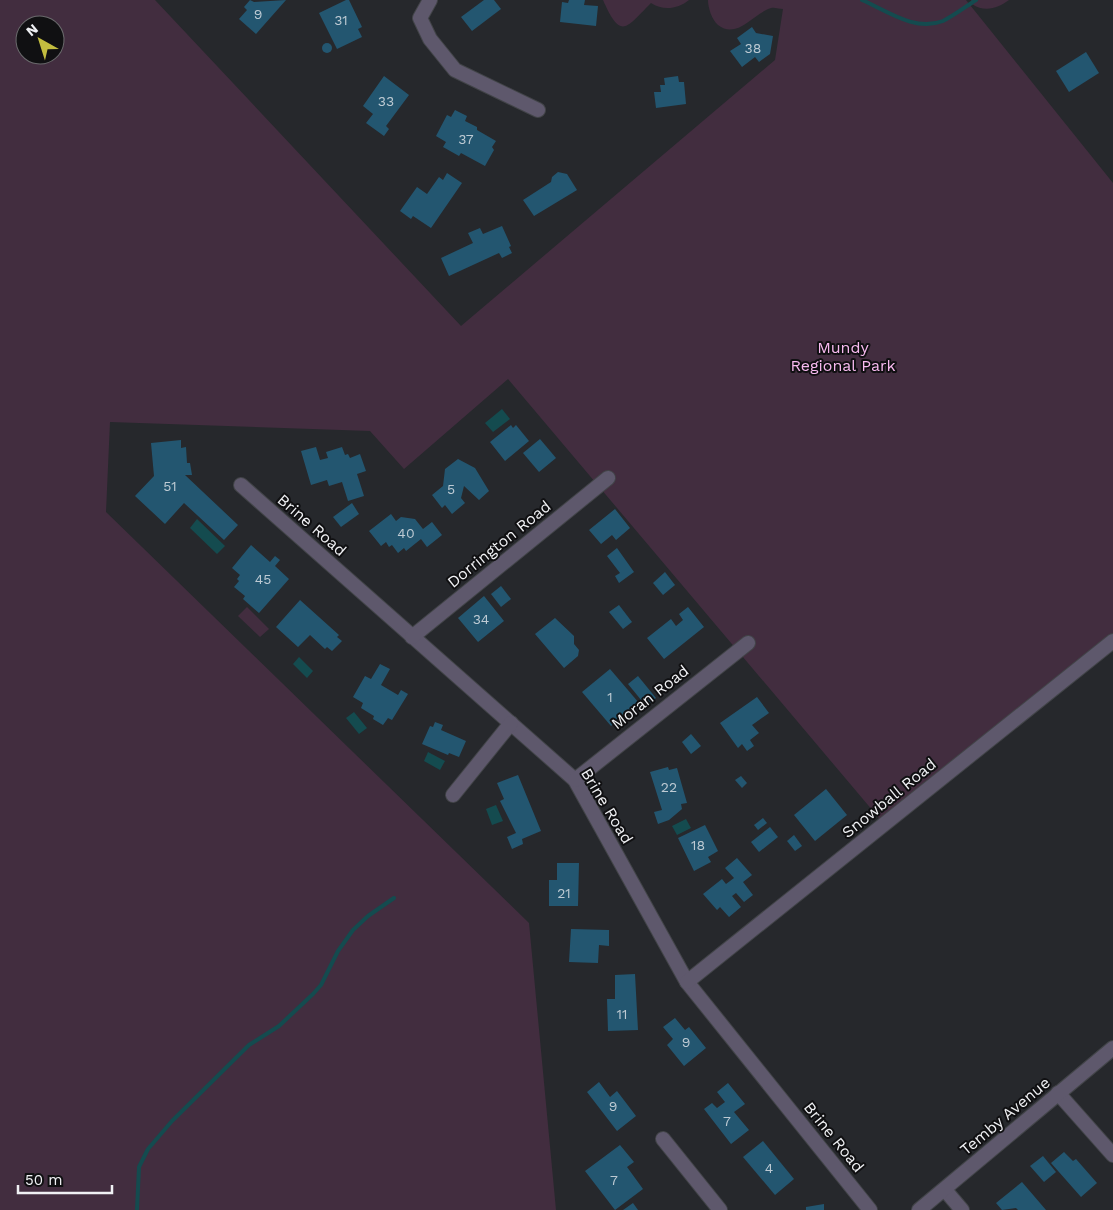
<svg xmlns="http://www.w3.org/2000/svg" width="1113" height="1210" font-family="'Work Sans',sans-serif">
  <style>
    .green { fill: #422d3f; fill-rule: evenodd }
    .water { fill: #144b4f }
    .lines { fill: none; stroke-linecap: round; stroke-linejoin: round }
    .stream { stroke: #144b4f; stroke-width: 4 }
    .building { fill: #235670 }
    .minor-casing { stroke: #424448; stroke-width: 16 }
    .minor { stroke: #5e586c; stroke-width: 14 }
    .labels { text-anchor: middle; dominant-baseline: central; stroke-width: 4; stroke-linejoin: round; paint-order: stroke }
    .number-label { font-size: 14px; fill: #bdcad3 }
    .park-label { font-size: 16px; fill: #f8baf0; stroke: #101012 }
    .street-label { font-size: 16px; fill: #f0f1f4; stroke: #101012 }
  </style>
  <rect width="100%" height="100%" fill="#26282c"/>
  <g class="green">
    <path d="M0 0H155L461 326 775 60 783 9C779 9 775 7 771 8 754 13 737 40 718 25 712 20 708 8 708 0H966L1113 183V641L884 824 508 379 404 469 370 431 110 422 106 512 529 923 556 1210H0ZM25 25H55V55H25Z"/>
    <path d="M603 0H689C678 9 663 11 651 3 626 28 621 41 603 0Z"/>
    <path d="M971 0H1009C998 8 985 13 972 4Z"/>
    <polygon points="247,607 269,629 260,637 238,616"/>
  </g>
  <g class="water">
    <polygon points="502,409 510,419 493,432 485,423"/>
    <polygon points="197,519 225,546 217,554 190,528"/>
    <polygon points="299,657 313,671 307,678 293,664"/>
    <polygon points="354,712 367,728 359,734 346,718"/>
    <polygon points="428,752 445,761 440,770 424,761"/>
    <polygon points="496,805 503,821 492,825 486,809"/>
    <polygon points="686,819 691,828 677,835 672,826"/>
  </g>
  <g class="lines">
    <g class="stream">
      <path d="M862 0C887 11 915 32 943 21 955 15 965 7 976 0"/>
      <polyline points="137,1210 139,1167 148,1149 172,1121 249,1045 279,1026 313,994 321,985 338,951 353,930 368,916 394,898"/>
    </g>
  </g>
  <g class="building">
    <polygon points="250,0 254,2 286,0 256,34 239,19 247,10 244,7"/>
    <polygon points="346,0 349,0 362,27 358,29 362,37 337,49 319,13"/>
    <polygon points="484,0 494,0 501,9 472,31 461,17"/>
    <polygon points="569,0 585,0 584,5 598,6 596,26 560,22 562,2 568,3"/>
    <polygon points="752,27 756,33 773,36 770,54 759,62 755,57 742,67 730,51 741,44 737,38"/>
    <circle cx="327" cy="48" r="5"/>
    <polygon points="1086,52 1099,73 1069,92 1056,71"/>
    <polygon points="384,76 409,95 386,126 389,129 384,136 366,123 373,114 363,106"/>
    <polygon points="678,76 679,82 684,82 686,104 656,108 654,92 661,92 660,85 665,85 664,78"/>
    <polygon points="455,110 467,116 465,121 477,127 477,130 496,141 492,147 494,150 485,166 461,153 459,156 443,147 446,142 436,136 447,115 451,117"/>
    <polygon points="558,172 567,174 577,190 534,216 523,200 551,182 552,177"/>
    <polygon points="447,173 462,183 431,228 413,216 411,219 400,211 417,187 427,194 439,177 443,180"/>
    <polygon points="502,226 511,246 509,247 512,253 502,258 499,253 449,276 441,258 473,243 468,233 480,228 483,234"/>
    <polygon points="511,425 513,428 516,425 529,441 505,461 490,442"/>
    <polygon points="540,439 556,458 539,472 523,453"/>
    <polygon points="181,440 181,448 186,447 187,463 190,463 192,475 185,475 238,525 224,540 184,503 165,524 135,496 154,476 151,443"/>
    <polygon points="316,447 320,460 328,458 326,452 342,447 345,455 348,454 350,458 360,454 366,471 357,474 364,496 348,501 342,482 329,486 327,480 311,485 301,451"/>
    <polygon points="458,459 475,468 489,491 479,500 464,486 461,498 465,503 452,514 445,505 442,508 432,495 443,486 445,469"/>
    <polygon points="352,503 359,514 341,527 333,517"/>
    <polygon points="615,509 630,528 616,540 612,535 601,544 589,530"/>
    <polygon points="391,514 396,521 401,517 415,519 423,529 432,522 442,535 427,547 421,539 406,551 404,548 398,553 392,545 389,547 386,542 381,546 369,531"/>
    <polygon points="251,545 270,562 275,556 280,560 275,566 289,579 259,613 243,599 245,596 234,587 239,581 237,579 240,575 232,568"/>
    <polygon points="617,548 634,572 619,583 615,576 620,573 607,556"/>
    <polygon points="665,572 675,585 663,595 653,583"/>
    <polygon points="501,586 511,599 501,607 491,594"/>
    <polygon points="484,596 504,621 478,642 458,618"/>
    <polygon points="300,600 339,635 337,637 342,641 332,651 327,647 325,649 310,635 298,647 276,627"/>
    <polygon points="619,605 632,622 623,629 609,612"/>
    <polygon points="688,607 704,627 664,659 647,638 671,619 676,626 683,620 679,614"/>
    <polygon points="555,618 574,636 574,644 579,650 578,656 564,668 535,634"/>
    <polygon points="380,664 390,669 381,685 398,695 401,690 408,694 392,720 388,718 383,725 373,719 374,716 361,708 363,703 353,697 365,676 371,679"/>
    <polygon points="610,669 639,703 611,726 582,692"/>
    <polygon points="638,676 656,698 646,706 628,684"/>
    <polygon points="757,697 769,713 752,725 759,733 750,740 754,746 747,751 742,744 738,748 720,723"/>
    <polygon points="435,722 443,725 441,730 466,741 459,757 449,753 448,755 422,744 430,726 433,727"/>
    <polygon points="691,734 701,746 691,754 682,742"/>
    <polygon points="668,767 669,770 677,768 687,803 681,804 682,809 669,820 658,824 654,812 662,810 650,772"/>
    <polygon points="518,775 541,831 522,839 523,844 512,849 507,837 516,833 500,801 504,799 497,783"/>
    <polygon points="741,776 747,783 742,788 735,780"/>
    <polygon points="826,789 847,815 815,841 794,815"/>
    <polygon points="763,818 767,823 758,830 754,825"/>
    <polygon points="705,825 718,851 708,857 711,862 694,871 678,838"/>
    <polygon points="770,827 778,837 759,852 751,842"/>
    <polygon points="794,835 802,846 795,851 787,841"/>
    <polygon points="737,858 752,875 743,882 753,895 744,902 736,893 732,896 741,907 729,917 720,907 717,910 703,894 722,879 726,884 734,878 725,868"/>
    <polygon points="557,863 579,863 578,906 549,906 549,880 557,880"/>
    <polygon points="571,929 609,930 609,946 599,945 598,963 569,962"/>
    <polygon points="635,974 638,1030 608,1031 607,999 615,999 615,975"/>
    <polygon points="675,1018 685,1030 689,1027 706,1048 684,1066 667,1045 673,1039 663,1027"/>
    <polygon points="599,1082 610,1097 617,1091 636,1116 617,1131 587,1092"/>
    <polygon points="728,1083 745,1104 734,1112 749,1130 731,1144 704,1109 712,1103 717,1108 725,1102 717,1092"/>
    <polygon points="763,1141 794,1179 775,1195 743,1157"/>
    <polygon points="620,1145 634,1162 627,1167 643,1189 615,1210 585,1171"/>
    <polygon points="1064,1152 1073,1161 1076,1159 1097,1183 1081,1197 1051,1163"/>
    <polygon points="1043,1156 1056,1172 1044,1182 1030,1166"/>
    <polygon points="1022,1182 1046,1210 1018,1210 1016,1208 1002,1210 996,1203"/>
    <polygon points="633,1203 638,1210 623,1210"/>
    <polygon points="824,1204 824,1210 806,1210 806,1207"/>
  </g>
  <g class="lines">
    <g class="minor-casing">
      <g id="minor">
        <polyline points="430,0 420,18 430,39 455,70 538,110"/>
        <polyline points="241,485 575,780 687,982 870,1210"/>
        <polyline points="412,637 608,478"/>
        <polyline points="575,780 748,643"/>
        <polyline points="453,795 511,723"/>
        <polyline points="687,982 1113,641"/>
        <polyline points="1058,1093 1113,1155"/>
        <polyline points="663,1139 720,1210"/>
        <polyline points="945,1190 962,1210"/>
        <polyline points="919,1210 1113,1048"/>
      </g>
    </g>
    <use href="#minor" class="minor"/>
  </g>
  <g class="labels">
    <g class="number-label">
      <text x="258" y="14">9</text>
      <text x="341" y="20">31</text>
      <text x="753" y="48">38</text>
      <text x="386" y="101">33</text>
      <text x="466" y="139">37</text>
      <text x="170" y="486">51</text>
      <text x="451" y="489">5</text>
      <text x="406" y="533">40</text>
      <text x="263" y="579">45</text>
      <text x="481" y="619">34</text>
      <text x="610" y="697">1</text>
      <text x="669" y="787">22</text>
      <text x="698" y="845">18</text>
      <text x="564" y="893">21</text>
      <text x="622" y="1014">11</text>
      <text x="686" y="1042">9</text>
      <text x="613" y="1106">9</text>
      <text x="727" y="1121">7</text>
      <text x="769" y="1168">4</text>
      <text x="614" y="1180">7</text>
    </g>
    <g class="park-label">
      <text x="843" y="347">Mundy<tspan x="843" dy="18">Regional Park</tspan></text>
    </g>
    <g class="street-label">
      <text transform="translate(312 525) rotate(41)">Brine Road</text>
      <text transform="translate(499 544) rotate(-39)">Dorrington Road</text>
      <text transform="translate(650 697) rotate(-38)">Moran Road</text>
      <text transform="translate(889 798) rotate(-39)">Snowball Road</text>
      <text transform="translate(607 806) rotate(59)">Brine Road</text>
      <text transform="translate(1005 1116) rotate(-40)">Temby Avenue</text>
      <text transform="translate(834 1137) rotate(51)">Brine Road</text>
    </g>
  </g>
  <g transform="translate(40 40) rotate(321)"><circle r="24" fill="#101012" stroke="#6a6a6c"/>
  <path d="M0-4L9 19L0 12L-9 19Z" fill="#c3bd3f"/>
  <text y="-8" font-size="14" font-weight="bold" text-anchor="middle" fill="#f0f1f4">N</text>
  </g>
  <path d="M18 1185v8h94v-8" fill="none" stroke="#f0f1f4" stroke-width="2.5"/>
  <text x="25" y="1185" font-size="15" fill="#f0f1f4" stroke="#101012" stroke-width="4" paint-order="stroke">50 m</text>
</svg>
